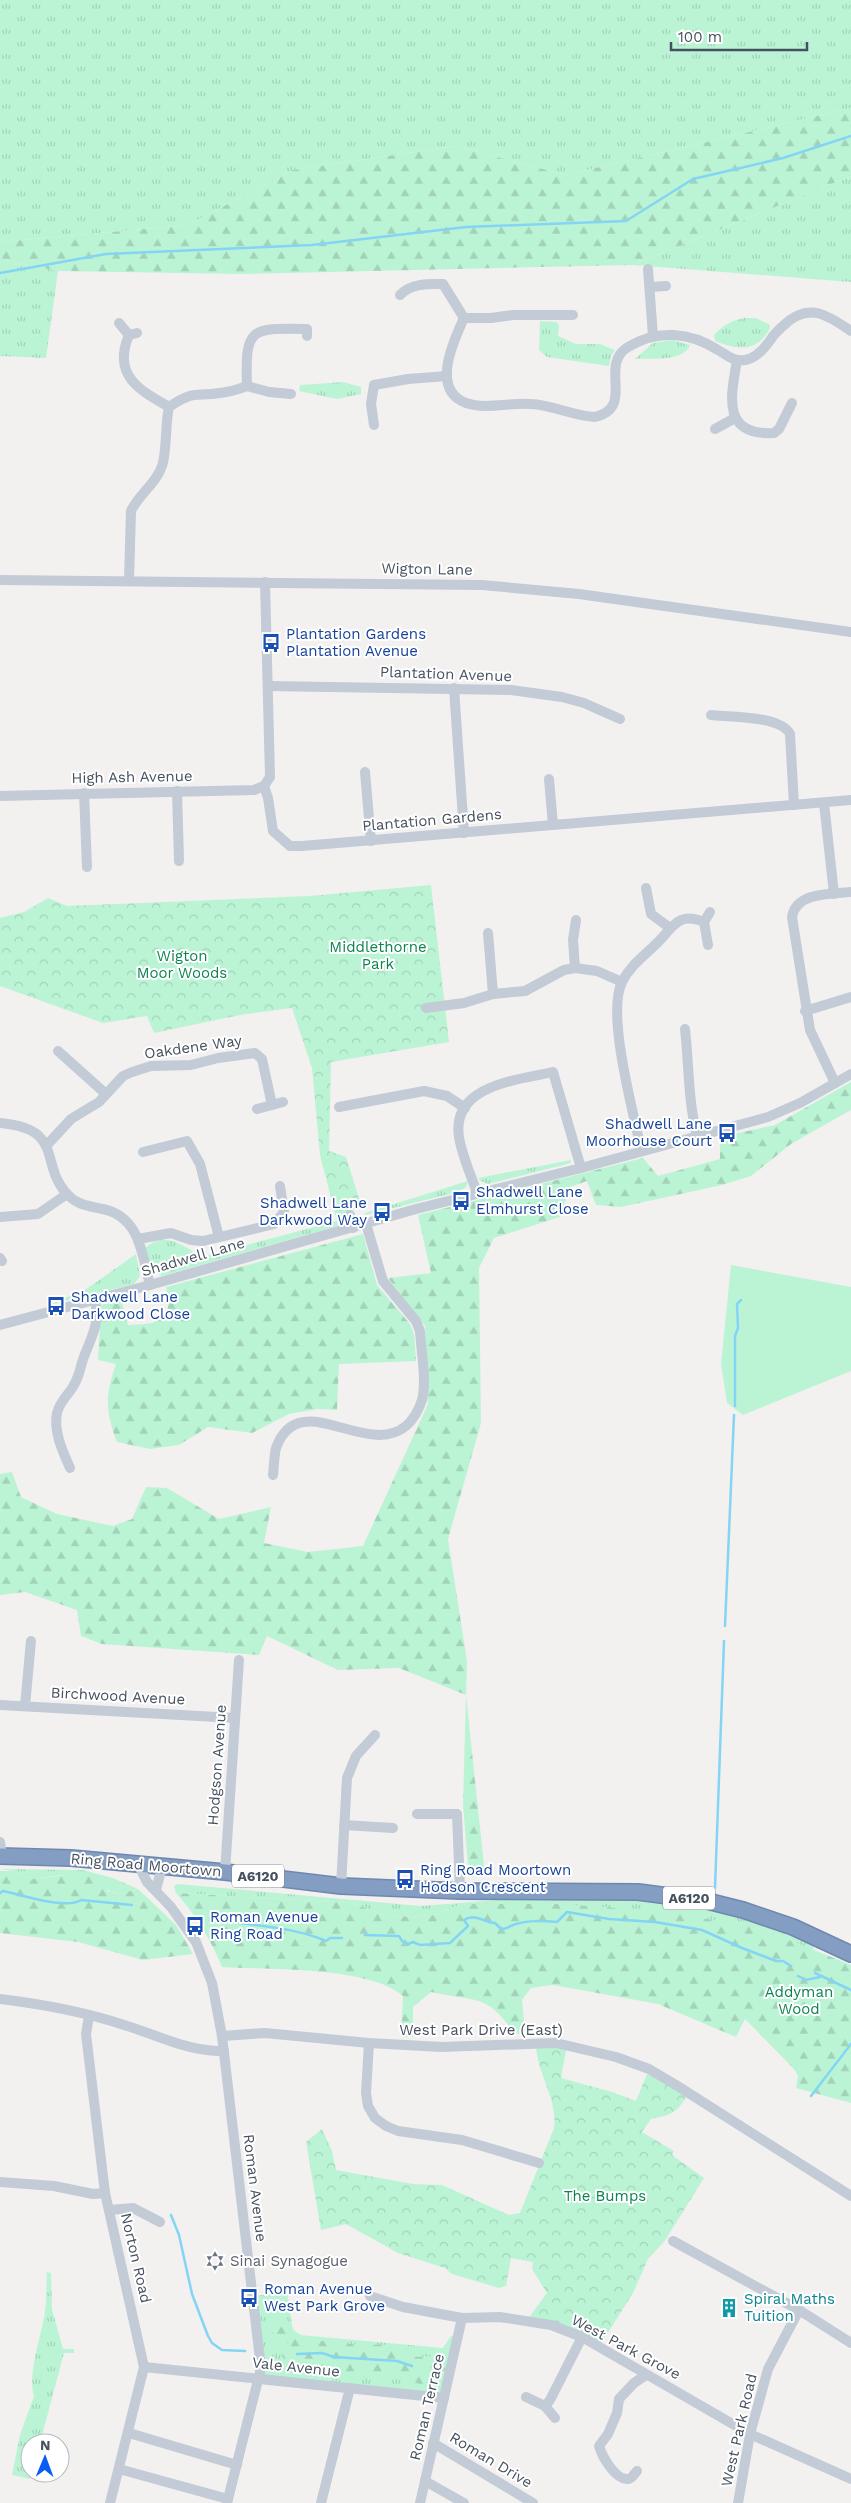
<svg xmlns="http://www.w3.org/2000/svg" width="851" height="2503" font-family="'Work Sans',sans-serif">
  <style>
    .grass { fill: url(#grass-tufts) }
    .forest { fill: url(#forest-firs) }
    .park { fill: url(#park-crowns) }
    .garden { fill: #bbf4d5 }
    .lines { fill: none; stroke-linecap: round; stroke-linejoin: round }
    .stream { stroke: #84d5f5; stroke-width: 2.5 }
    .highway-casing { stroke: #6e88af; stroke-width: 18 }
    .minor { stroke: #c2cbd6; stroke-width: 10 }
    .highway { stroke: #839dc3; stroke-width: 15 }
    .labels { text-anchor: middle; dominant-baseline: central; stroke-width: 4; stroke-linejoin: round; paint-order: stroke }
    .shield { fill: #fff; stroke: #7e858f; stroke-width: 1 }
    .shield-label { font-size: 14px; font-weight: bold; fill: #46515f }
    .street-label { font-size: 15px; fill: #46515f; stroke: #fff }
    .transit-label { font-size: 15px; fill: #164399; stroke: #fff; text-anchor: start }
    .park-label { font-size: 15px; fill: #0e8352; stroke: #fff }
    .worship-label { font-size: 15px; fill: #5b616d; stroke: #fff; text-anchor: start }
    .culture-label { font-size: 15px; fill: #0d838f; stroke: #fff; text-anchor: start }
  </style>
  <defs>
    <pattern id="grass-tufts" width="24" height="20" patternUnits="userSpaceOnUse" patternTransform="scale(1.25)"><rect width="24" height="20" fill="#bbf4d5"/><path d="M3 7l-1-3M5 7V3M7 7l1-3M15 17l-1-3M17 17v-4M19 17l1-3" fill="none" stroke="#a2d3b9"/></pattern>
    <pattern id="forest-firs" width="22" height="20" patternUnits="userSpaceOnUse" patternTransform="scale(1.25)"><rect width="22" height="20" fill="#bbf4d5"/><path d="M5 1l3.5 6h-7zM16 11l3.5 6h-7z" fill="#a2d3b9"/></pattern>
    <pattern id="park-crowns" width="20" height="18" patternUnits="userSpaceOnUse" patternTransform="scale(1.25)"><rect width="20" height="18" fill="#bbf4d5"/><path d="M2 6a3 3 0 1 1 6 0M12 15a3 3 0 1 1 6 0" fill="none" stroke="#a2d3b9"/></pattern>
  </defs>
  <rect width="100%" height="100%" fill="#f3f0f0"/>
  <g class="grass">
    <polygon points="0,0 851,0 851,108 566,175 455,146 293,170 188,225 0,242"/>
    <polygon points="851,176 851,282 633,265"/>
    <polygon points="0,259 58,271 46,358 0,356"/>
    <path d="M744 318H756L770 325C770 330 768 332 765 336 752 353 732 348 715 341L714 335C723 325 731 321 744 318Z"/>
    <polygon points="540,321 556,322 559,325 558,336 576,344 600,344 615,350 611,356 609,366 547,357 539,350"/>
    <path d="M672 340 690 345C684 362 651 358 635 359L653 343Z"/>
    <polygon points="343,382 361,387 361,394 337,399 299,391 300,385"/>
    <polygon points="571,1160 571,1163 488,1184 481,1181 478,1178"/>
    <polygon points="468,1181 466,1187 458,1192 365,1215 365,1213"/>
    <path d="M337 1221 338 1226 162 1276 150 1270 145 1248C165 1230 183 1245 201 1257Z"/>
    <polygon points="136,1254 140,1276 134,1284 49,1305 88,1288"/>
    <polygon points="0,1869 83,1870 113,1878 138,1889 119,1894 62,1875 31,1879 13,1871"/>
    <polygon points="177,1884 421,1906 498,1900 642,1899 702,1908 749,1919 815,1942 813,1950 762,1929 462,1904 428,1917 387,1916 351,1903 176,1893 174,1886"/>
    <path d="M47 2272 51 2273 52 2309 63 2349H74V2353H64L40 2443H30V2479L12 2475 20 2435 34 2396C27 2373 42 2335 45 2311 47 2298 46 2285 47 2272Z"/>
    <polygon points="287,2292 293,2331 300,2335 443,2348 451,2336 459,2335 444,2398 260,2378 254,2296"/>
  </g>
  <g class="forest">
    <polygon points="851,108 851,176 633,265 241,274 58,271 0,259 0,242 188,225 293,170 455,146 566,175"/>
    <polygon points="851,1082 851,1110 791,1144 751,1176 722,1185 621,1207 596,1205 587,1181 570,1187 560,1217 494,1238 479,1268 481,1423 448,1539 467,1661 466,1695 485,1875 469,1876 463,1805 466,1695 399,1668 338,1670 267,1636 259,1655 102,1644 81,1636 77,1610 25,1592 0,1595 0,1474 12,1472 21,1497 57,1514 113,1526 132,1519 146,1487 167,1488 219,1519 271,1507 264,1543 308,1552 363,1546 428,1404 425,1326 388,1278 431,1273 418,1215 643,1158 658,1176 720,1159 720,1137 775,1125"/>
    <path d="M363 1234 377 1285 410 1324 414 1334 416 1361 339 1364 337 1410 318 1409 289 1414 252 1433 208 1427 179 1445 150 1449 117 1442C105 1411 105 1396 116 1364L98 1360 101 1305 121 1299 128 1325C159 1324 174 1322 166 1287Z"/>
    <polygon points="0,1871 13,1871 31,1879 83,1873 97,1874 107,1891 119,1894 138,1889 176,1925 193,1954 143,1960 78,1942 0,1933"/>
    <path d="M176 1893 351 1903 387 1916 428 1917 462 1904H558L661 1911 762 1929 851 1965V2103L796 2088 798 2076 794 2069 745 2019 736 2037 658 2004 553 1985 531 1988 522 2000 525 2033 514 2034C488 1992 473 2002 431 1992L413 2007V2037H401L403 1996C369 1966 268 1970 222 1967 211 1940 196 1915 176 1893Z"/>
    <path d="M275 2318H281L296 2332 307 2338 339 2344 391 2345 406 2349 417 2357 433 2356 438 2359 437 2365 424 2371 427 2376 434 2379 433 2383C420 2386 414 2384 404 2375L351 2378 314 2368 298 2369 290 2367 282 2356 285 2345 288 2343V2338H284L283 2334 275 2335 271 2330Z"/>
  </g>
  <g class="park">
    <polygon points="431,885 449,1042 331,1062 329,1151 346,1157 361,1205 337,1221 320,1155 312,1068 292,1008 240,1015 154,1033 147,1016 103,1023 0,986 0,918 24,912 48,898 67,906 310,896"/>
    <path d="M536 2043 567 2045 561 2078 612 2092 636 2101 649 2069 689 2092C678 2112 673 2115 651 2119L642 2132 674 2151 672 2155 704 2178 664 2242 648 2259 633 2293 599 2347 527 2320 547 2293 532 2269 533 2262 511 2258 506 2286 499 2288 452 2274 445 2268 398 2253 346 2224 321 2230 306 2142 322 2129 332 2151 336 2170 413 2184 442 2185 509 2215 520 2213 554 2128C558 2098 536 2073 536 2043Z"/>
  </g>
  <polygon class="garden" points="731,1265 851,1287 851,1371 743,1415 727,1403 721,1364"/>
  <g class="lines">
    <g class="stream">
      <polyline points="0,273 106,254 312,245 466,227 626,221 693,179 783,158 851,136"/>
      <polyline points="735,1406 735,1336 738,1328 737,1304 741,1300"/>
      <polyline points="725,1626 734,1415"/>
      <polyline points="715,1888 724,1641"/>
      <path d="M0 1893 3 1891C22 1895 66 1910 81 1900L132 1905"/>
      <path d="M210 1918C247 1926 292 1926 326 1941L330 1938H342"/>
      <path d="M365 1935 399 1936 402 1941 408 1944 413 1942 420 1945 450 1943 468 1926 464 1920C476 1913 483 1922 495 1923L501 1929C508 1929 509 1926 516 1924 529 1920 543 1921 557 1922L567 1912 609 1919 655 1922 702 1930 742 1948 776 1961H783L791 1966"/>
      <polyline points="815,1973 851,1990"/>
      <polyline points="798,1976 806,1980 820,1977"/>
      <polyline points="811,2096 851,2044"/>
      <polyline points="171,2215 179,2235 192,2294 208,2336 212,2343 222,2350 245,2351"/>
      <polyline points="297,2354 322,2353 334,2357 397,2361 412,2366"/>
    </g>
    <g class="highway-casing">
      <polyline id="highway" points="0,1856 71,1858 225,1872 341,1886 460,1891 638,1892 707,1901 743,1910 793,1927 851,1954"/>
    </g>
    <g class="minor">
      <polyline points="648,269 653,336"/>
      <polyline points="650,287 666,286"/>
      <path d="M400 295C411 283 428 284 443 284L464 318"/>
      <path d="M464 318C454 340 430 390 466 403 486 410 511 402 531 404 553 405 573 416 595 417 636 407 598 365 628 347 657 329 690 332 718 350 727 355 734 362 745 360 757 358 765 348 771 339 776 331 783 326 790 320 813 303 831 318 851 331"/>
      <polyline points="464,318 491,318 513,315 573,315"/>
      <polyline points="119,323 129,335 137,333"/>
      <path d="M129 335C112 375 139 390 169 407"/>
      <path d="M737 360C731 396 721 436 774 433L779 429 792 403"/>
      <polyline points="247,386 269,392 291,394"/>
      <polyline points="374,425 371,404 374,385 408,379 447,376"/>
      <polyline points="715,429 735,418"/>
      <polyline points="0,580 482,585 579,594 851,632"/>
      <path d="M129 580 131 511C139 494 156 484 162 466 167 452 165 424 169 407 194 390 194 397 220 393 229 392 239 389 247 386 245 327 250 328 307 329V336"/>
      <polyline points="268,686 511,690 562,697 584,703 620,719"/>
      <polyline points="454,688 464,833"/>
      <path d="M711 715C732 717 781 716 790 734L794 805"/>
      <polyline points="365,772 371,841"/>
      <polyline points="549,779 553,825"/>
      <polyline points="264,786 268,798 273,831 290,846 302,846 851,800"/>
      <polyline points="264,786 270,777 265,582"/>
      <polyline points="177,791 179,861"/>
      <polyline points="84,793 87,867"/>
      <polyline points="0,796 254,790 264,786"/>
      <polyline points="824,803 834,894"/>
      <polyline points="646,888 651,914 670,928"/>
      <polyline points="704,922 710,912"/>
      <polyline points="488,933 493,994"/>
      <polyline points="575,968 573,940 576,920"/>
      <polyline points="426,1008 464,1003 493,994 525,991 564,970 575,968 597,971 622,982"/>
      <polyline points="805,1011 851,997"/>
      <path d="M685 1029C689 1064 688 1101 697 1136"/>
      <polyline points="58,1051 106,1094"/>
      <path d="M835 1083 810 1030 792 917C796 892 831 894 851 892"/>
      <polyline points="339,1107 424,1091 447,1096 465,1108"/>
      <polyline points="257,1109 283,1102"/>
      <path d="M0 1123C66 1129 38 1164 68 1195 77 1205 89 1206 103 1209 140 1217 142 1254 150 1285"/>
      <polyline points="47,1145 71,1119 99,1102 123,1076 132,1072 151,1066 191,1065 218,1058 255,1053 262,1059 272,1105"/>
      <path d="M641 1150C634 1113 606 1015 622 982 631 964 647 954 660 940 674 925 680 912 704 922L708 945"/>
      <polyline points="143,1152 187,1141 200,1164 219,1237"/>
      <path d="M477 1193C471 1175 462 1156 459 1137 451 1085 518 1080 553 1072L581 1168"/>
      <polyline points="350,1215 353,1228"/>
      <polyline points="0,1217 38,1214 67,1194"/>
      <polyline points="138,1239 171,1233 191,1240 203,1241 274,1224 284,1212 280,1186"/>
      <polyline points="0,1258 2,1261"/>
      <polyline points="0,1325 150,1285 416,1209 581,1168 768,1117 800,1103 851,1074"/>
      <path d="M70 1468C63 1452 53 1431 57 1413 60 1400 70 1394 75 1383 80 1374 81 1363 85 1354 94 1331 99 1325 95 1299"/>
      <path d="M273 1475C274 1467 274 1456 276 1448 299 1385 366 1459 406 1426 413 1420 419 1409 422 1400 427 1382 421 1350 420 1331L416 1321 383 1281 366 1224"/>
      <polyline points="0,1705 235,1718"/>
      <polyline points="25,1706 31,1641"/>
      <polyline points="417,1814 457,1814 460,1891"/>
      <polyline points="344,1825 393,1828"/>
      <polyline points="0,1842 2,1856"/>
      <polyline points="138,1864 147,1882 171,1907 196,1942 212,1983 222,2036 261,2368 227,2503"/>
      <polyline points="225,1872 239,1660"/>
      <polyline points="341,1886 347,1778 356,1756 375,1735"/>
      <polyline points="156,1890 162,1867"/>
      <path d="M0 1999C41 2004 85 2012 124 2025 158 2035 188 2052 224 2051"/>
      <polyline points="89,2016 86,2034 105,2193 144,2367 110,2503"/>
      <polyline points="222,2036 265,2033 369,2043 442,2047 556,2043 616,2057 649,2069 676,2085 851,2196"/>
      <polyline points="369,2043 366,2093 368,2106 375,2118 386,2126 398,2131 462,2140 539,2163"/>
      <polyline points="0,2182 54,2186 93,2194 105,2193"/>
      <polyline points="109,2210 133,2208 160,2222"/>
      <polyline points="673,2241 799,2310 851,2343"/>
      <polyline points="370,2296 403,2307 462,2318 500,2317 551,2325 582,2337 750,2434 851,2479"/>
      <polyline points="144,2367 444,2398"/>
      <polyline points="526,2397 545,2406"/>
      <polyline points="555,2418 545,2406 550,2400 582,2337"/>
      <polyline points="129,2433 237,2465"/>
      <polyline points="433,2443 533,2503"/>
      <polyline points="119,2469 228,2499"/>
      <path d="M637 2471C634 2474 632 2479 628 2479 615 2480 602 2456 599 2446L608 2434 617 2413 619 2399 634 2383 646 2375"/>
      <polyline points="425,2481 464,2503"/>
      <polyline points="321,2503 350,2388"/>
      <polyline points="420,2503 462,2318"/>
      <polyline points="738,2503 750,2434 768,2369 799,2310"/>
    </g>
    <use href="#highway" class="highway"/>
  </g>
  <defs>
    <g id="bus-bare" transform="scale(1.5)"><path d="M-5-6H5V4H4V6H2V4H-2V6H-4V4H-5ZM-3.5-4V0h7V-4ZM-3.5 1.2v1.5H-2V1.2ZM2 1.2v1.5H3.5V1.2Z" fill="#1a4fb4" stroke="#fff" stroke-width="2.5" paint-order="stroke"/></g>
    <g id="synagogue-bare" transform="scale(1.5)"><path d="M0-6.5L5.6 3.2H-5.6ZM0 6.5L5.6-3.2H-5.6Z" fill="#6b7280" stroke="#fff" stroke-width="2.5" paint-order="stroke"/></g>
    <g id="building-bare" transform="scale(1.5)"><path d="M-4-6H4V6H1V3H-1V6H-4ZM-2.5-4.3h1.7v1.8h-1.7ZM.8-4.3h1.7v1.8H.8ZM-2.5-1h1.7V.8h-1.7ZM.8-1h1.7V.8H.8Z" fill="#0f9aa8" stroke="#fff" stroke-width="2.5" paint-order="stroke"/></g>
  </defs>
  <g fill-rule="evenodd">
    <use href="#bus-bare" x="271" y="643"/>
    <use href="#bus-bare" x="727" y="1133"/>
    <use href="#bus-bare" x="461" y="1201"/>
    <use href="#bus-bare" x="382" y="1212"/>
    <use href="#bus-bare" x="56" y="1306"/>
    <use href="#bus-bare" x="405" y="1879"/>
    <use href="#bus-bare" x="195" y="1926"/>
    <use href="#synagogue-bare" x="215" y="2261"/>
    <use href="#bus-bare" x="249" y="2298"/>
    <use href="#building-bare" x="729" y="2308"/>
  </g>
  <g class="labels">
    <g class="shield">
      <rect x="232" y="1864.5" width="52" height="23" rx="4"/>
      <rect x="663" y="1886.5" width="52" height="23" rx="4"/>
    </g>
    <g class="shield-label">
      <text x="258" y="1876">A6120</text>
      <text x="689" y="1898">A6120</text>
    </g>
    <g class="street-label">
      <text transform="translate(427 569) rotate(1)">Wigton Lane</text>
      <text transform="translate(446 674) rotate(2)">Plantation Avenue</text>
      <text transform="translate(132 777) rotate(-1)">High Ash Avenue</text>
      <text transform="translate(432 820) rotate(-5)">Plantation Gardens</text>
      <text transform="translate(193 1047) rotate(-8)">Oakdene Way</text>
      <text transform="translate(193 1257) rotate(-16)">Shadwell Lane</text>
      <text transform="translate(118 1696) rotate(3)">Birchwood Avenue</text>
      <text transform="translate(217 1765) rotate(-86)">Hodgson Avenue</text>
      <text transform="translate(146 1865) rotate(5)">Ring Road Moortown</text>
      <text x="481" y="2030">West Park Drive (East)</text>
      <text transform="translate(255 2188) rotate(83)">Roman Avenue</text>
      <text transform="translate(136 2258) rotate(77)">Norton Road</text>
      <text transform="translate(626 2347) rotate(28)">West Park Grove</text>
      <text transform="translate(296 2367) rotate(6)">Vale Avenue</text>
      <text transform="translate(427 2407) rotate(-77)">Roman Terrace</text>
      <text transform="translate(739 2430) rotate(-77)">West Park Road</text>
      <text transform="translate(491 2460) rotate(31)">Roman Drive</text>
    </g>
    <g class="transit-label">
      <text x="286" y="634">Plantation Gardens<tspan x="286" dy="17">Plantation Avenue</tspan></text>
      <text x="712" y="1124" text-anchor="end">Shadwell Lane<tspan x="712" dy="17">Moorhouse Court</tspan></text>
      <text x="476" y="1192">Shadwell Lane<tspan x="476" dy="17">Elmhurst Close</tspan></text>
      <text x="367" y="1203" text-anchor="end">Shadwell Lane<tspan x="367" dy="17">Darkwood Way</tspan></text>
      <text x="71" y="1297">Shadwell Lane<tspan x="71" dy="17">Darkwood Close</tspan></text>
      <text x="420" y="1870">Ring Road Moortown<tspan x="420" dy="17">Hodson Crescent</tspan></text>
      <text x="210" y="1917">Roman Avenue<tspan x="210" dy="17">Ring Road</tspan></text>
      <text x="264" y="2289">Roman Avenue<tspan x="264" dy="17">West Park Grove</tspan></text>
    </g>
    <g class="park-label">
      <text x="378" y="947">Middlethorne<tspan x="378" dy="17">Park</tspan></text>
      <text x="182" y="956">Wigton<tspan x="182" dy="17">Moor Woods</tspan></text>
      <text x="799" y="1992">Addyman<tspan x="799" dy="17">Wood</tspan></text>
      <text x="605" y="2196">The Bumps</text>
    </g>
    <g class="worship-label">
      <text x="230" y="2261">Sinai Synagogue</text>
    </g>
    <g class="culture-label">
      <text x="744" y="2299">Spiral Maths<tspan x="744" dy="17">Tuition</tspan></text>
    </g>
  </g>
  <g transform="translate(45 2458) rotate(1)"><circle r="24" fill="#ffffff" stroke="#b5b9bf"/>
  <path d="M0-4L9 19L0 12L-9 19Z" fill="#085df5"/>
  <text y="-8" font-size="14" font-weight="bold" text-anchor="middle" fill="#46515f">N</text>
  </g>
  <path d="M671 42v8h136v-8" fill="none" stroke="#46515f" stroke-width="2.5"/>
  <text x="678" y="42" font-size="15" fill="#46515f" stroke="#ffffff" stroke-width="4" paint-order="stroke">100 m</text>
</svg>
